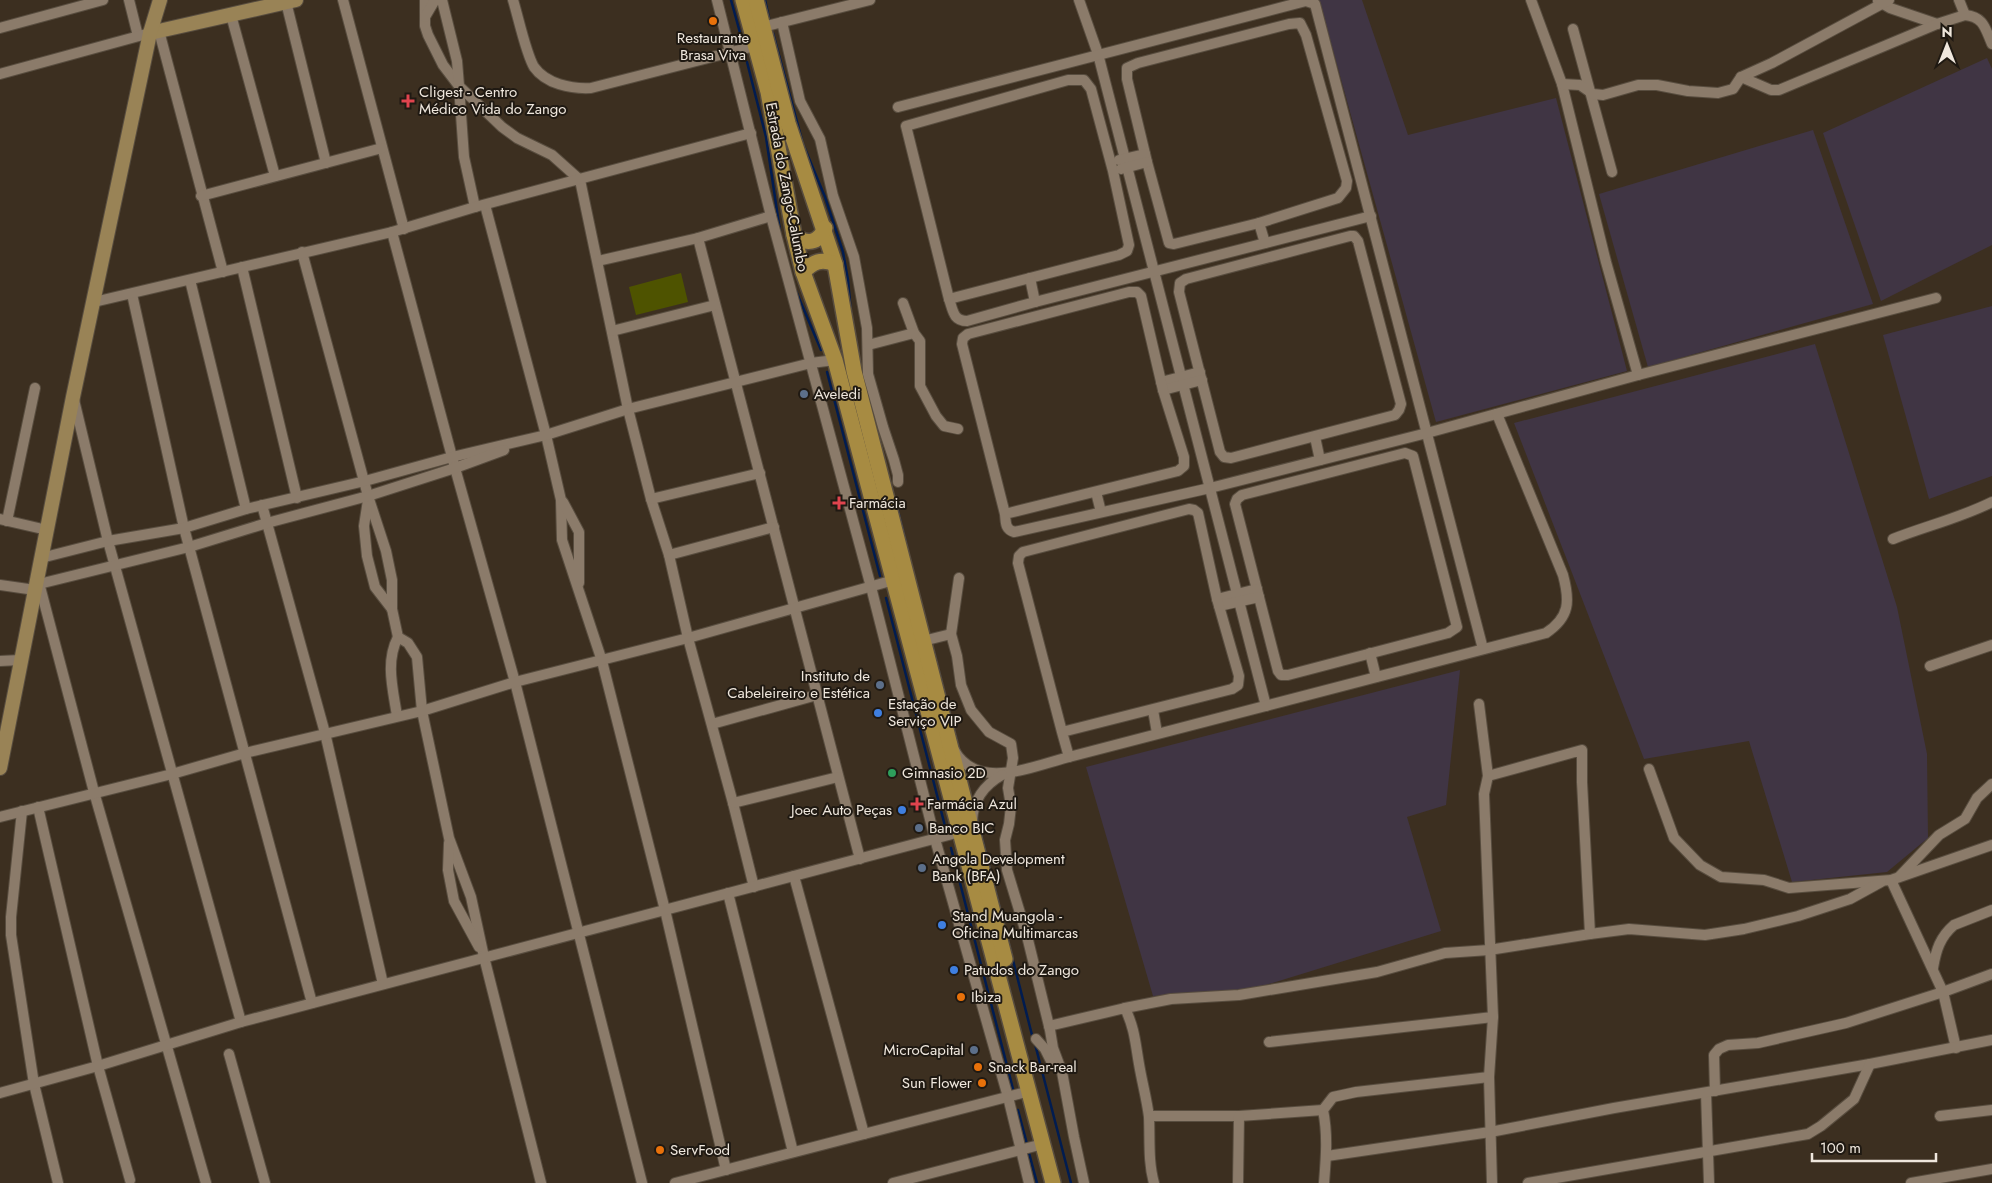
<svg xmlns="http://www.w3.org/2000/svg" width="1992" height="1183" font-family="Jost,sans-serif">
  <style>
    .industrial { fill: #403544 }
    .green { fill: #4e5300 }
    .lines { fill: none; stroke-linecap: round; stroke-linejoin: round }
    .stream { stroke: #011c50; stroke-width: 2.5 }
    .street-casing { stroke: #584d3f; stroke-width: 12 }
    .secondary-casing { stroke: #584d3f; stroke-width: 16 }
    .primary-casing { stroke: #584d3f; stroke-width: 18 }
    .street { stroke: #8b7b6a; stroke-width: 10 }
    .secondary { stroke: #998356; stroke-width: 14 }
    .primary { stroke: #a78b42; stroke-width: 15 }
    .food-dot { fill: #e8710a; stroke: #1f1912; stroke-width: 2 }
    .health-dot { fill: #e0444e; stroke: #1f1912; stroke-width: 2 }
    .service-dot { fill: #5c6f8a; stroke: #1f1912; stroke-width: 2 }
    .shop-dot { fill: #3f7fe0; stroke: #1f1912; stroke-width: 2 }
    .leisure-dot { fill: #2e9e5b; stroke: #1f1912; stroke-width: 2 }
    .labels { text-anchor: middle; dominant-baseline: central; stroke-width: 4; stroke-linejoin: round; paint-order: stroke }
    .poi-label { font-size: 15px; fill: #efe7dd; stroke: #1f1912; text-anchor: start }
    .street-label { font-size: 15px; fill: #efe7dd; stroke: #1f1912 }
  </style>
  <rect width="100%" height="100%" fill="#3c2f20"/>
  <g class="industrial">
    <polygon points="1319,0 1362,0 1408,135 1556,98 1627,371 1436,422"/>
    <polygon points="1987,58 1992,69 1992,245 1881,301 1823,133"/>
    <polygon points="1813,130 1873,304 1648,367 1599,194"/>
    <polygon points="1992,306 1992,476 1929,499 1883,335"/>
    <polygon points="1815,344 1897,607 1927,754 1928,838 1887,872 1792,882 1749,741 1644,759 1514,423"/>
    <polygon points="1460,670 1446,805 1407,817 1441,931 1243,992 1153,996 1086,767"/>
  </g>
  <polygon class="green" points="681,273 688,302 636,315 629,287"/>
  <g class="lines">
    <g class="stream">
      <polyline points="731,0 742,40"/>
      <polyline points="765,0 769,18"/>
      <polyline points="773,33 803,144 825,197 843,252 848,280 851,313"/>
      <polyline points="747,62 766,137 780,231"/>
      <polyline points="796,291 821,350"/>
      <polyline points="827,372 880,576"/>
      <polyline points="895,499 906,543"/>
      <polyline points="886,598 945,826"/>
      <polyline points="933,649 959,750"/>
      <polyline points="977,819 1032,1035"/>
      <polyline points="951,848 1013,1089"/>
      <polyline points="1035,1044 1071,1183"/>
      <polyline points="1018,1110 1027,1144"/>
      <polyline points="1029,1153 1037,1183"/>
    </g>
    <g class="street-casing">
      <g id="street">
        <polyline points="129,0 138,36"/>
        <polyline points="343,0 404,229"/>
        <polyline points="425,0 425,26 428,35 443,65 459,86 464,157 475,207"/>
        <polyline points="442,0 457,61 459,86 502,127 517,138 552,155 580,180 628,409 651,499 669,555 688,638 733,803 754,887"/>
        <path d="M513 0C518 16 526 54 534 67 546 84 571 89 591 88L755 46"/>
        <polyline points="717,0 771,216 871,587 935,839 1008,1097 1029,1183"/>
        <polyline points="1079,0 1098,54 1266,706"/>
        <polyline points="1531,0 1562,84 1606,262 1638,375"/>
        <polyline points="1878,1 1890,8 1937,24"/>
        <polyline points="286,2 326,163"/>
        <polyline points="231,15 275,176"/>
        <path d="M1965 15C1984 17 1985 28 1992 44"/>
        <polyline points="425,17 435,0"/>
        <polyline points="782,22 800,101 820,139 833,196 854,257 867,328 868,374 883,427 894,460 898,475 898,482"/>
        <polygon points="1300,23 1306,35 1347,181 1346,188 1338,198 1259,223 1174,244 1169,243 1147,162 1127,79 1127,68 1138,63 1289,24"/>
        <polyline points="763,27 870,0"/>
        <polyline points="0,28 103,0"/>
        <polyline points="1573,29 1612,172"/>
        <polyline points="159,31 223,272"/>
        <polyline points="0,74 150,33"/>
        <polyline points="1741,77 1771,90 1779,90 1937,24 1965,15 1959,0"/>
        <polygon points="1068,80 1084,80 1091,89 1113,171 1129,245 1127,251 1119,255 949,299 906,126"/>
        <polyline points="1562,84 1580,85 1593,94 1603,95 1638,85 1657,85 1688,91 1718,93 1733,89 1741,77 1772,63 1889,0"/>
        <polyline points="898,107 1306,1 1315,4 1483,649"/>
        <polyline points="1119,160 1145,154"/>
        <polyline points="1121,169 1147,162"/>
        <polyline points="201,196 382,148"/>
        <polyline points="485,205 546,435 561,500 562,540 602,661 665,910 726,1170"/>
        <polyline points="1259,223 1265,243"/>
        <polyline points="392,232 455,468 515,682 642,1183"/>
        <polygon points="1350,236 1354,236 1358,241 1401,404 1399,410 1395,415 1231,458 1224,457 1220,452 1179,292 1180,283 1186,279"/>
        <polyline points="698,238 860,859"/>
        <polyline points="302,252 368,496 386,551 392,580 392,609 398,637 408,643 417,657 422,711 449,838 471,897 484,957 541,1183"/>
        <polyline points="598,261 698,238 771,216"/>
        <polyline points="242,267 297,498"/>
        <polyline points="1030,278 1035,302"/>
        <polyline points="190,280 246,509"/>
        <polyline points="132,294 184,528 312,1003"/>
        <path d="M949 299C953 310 953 321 967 321L1035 302 1371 216"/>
        <polyline points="94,302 392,232 475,207 751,133"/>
        <polyline points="903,303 914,333 920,341 920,386 936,416 944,426 958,429"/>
        <polyline points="612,331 715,305"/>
        <polyline points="868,345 914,333"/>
        <polyline points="1161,382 1200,372"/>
        <polyline points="1163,390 1202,380"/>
        <polyline points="74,400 108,541 241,1022"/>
        <polyline points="1315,437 1320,460"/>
        <polygon points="1405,453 1413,456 1457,627 1448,633 1288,675 1281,675 1278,671 1235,504 1237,499 1242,495"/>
        <polyline points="1096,492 1101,512"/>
        <polyline points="651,499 760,473"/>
        <polyline points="368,500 364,526 367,556 375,587 392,609"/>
        <polyline points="563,502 579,532 579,583"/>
        <polyline points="262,505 325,733 383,984"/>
        <path d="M1005 514 1178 471 1184 466V457L1163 390 1141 296 1137 292H1129L968 334 963 338 962 344 1005 514C1006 523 1005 529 1014 532L1210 488 1427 433 1638 375 1936 298"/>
        <polyline points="0,519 47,530"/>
        <polyline points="7,521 35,388"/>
        <path d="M1893 539C1926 526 1960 518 1992 502"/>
        <polyline points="669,555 774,527"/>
        <polyline points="41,558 108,541 184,528 246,509 365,481 452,457 546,435 628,409 811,363 835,360"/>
        <polyline points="959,578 951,634 957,656 961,685 971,710 989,732 1011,744 1013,758 1008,788 1011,806 1009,824 1005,840 1007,870 1027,936 1050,1030 1053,1048 1062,1072 1074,1137 1084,1183"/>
        <polyline points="38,579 94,792 206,1183"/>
        <polyline points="39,584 189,547 267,523 368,496 455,468 504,450"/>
        <polyline points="0,585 35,590"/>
        <polyline points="1217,599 1257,589"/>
        <polyline points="1219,606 1259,597"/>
        <polyline points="923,641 951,634"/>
        <polyline points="1370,653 1376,677"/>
        <polyline points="0,661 20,660"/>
        <polyline points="1930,666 1992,645"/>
        <polyline points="1479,704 1488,776"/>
        <polyline points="1153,710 1157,733"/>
        <path d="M397 716C393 689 385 662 398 637"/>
        <polyline points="712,724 817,695"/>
        <path d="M1062 732 1232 689 1238 685 1239 676 1217 599 1198 513 1194 510 1189 509 1023 552 1019 556 1018 563 1062 732 1069 757 1546 633C1570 617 1570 601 1563 575L1497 414"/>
        <path d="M954 750C977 792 1033 766 1069 757"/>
        <polyline points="1649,769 1674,838 1700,865 1721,877 1764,880 1789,888 1891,880 1992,845"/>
        <polyline points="733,803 838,777"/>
        <polyline points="38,807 98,1066 130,1180"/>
        <polyline points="22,811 11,917 11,935 34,1084 58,1183"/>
        <polyline points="0,817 172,774 245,753 422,711 515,682 688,638 894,580"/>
        <path d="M972 821C973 801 984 785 1002 775"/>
        <polyline points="449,843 448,870 454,901 479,947"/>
        <polyline points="794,876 864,1134"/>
        <polyline points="1900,876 1939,835 1965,819 1977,798 1992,784"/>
        <polyline points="1891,880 1943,992 1956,1048"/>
        <polyline points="728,893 793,1152"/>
        <path d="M1933 968C1936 950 1940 937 1954 925L1992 910"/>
        <polyline points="1125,1008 1171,999 1239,995 1377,972 1445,953 1489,950 1590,934 1629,929 1705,935 1744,929 1798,916 1850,899 1881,882"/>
        <path d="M1049 1026 1125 1008C1135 1030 1135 1041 1139 1064 1142 1082 1147 1100 1149 1117 1150 1140 1148 1162 1154 1183"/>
        <polyline points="1036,1039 1045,1049 1053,1065"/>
        <polyline points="1269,1042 1493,1017"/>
        <polyline points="229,1054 265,1183"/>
        <polyline points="1715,1091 1714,1055 1719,1049 1728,1045 1758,1043 1846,1023 1943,992 1992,974"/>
        <polyline points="0,1093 98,1066 241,1022 960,832"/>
        <polyline points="1706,1093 1709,1183"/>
        <polyline points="1149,1116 1239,1116 1323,1110"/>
        <polyline points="1940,1116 1992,1110"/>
        <polyline points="1327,1156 1490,1132 1614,1108 1870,1064 1992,1040"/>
        <polyline points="675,1183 1030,1091"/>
        <polyline points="893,1183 1043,1144"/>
        <polyline points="1238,1183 1239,1116"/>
        <path d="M1324 1183C1326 1158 1328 1135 1323 1110L1333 1097 1356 1092 1489 1077"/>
        <polyline points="1492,1183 1489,1077 1493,1017 1484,794 1488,776 1582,750 1582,782 1590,934"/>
        <polyline points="1528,1183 1808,1134 1821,1126 1854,1099 1870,1064"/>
        <polyline points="1911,1183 1992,1169"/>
      </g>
    </g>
    <g class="secondary-casing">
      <g id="secondary">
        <polyline points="150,33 296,0"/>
        <polyline points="0,768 73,397 150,33 160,0"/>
      </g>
    </g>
    <g class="primary-casing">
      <g id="primary">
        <polyline points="743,0 768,92 794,235 803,272 835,360 1053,1183"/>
        <polyline points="756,0 788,123 835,264 854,371 1005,959"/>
        <path d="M794 235C806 245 818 244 825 228"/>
        <path d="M803 272C813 262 821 258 835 264"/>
      </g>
    </g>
    <use href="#street" class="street"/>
    <use href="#secondary" class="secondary"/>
    <use href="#primary" class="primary"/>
  </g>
  <g class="food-dot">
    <circle cx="713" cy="21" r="5"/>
    <circle cx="961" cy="997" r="5"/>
    <circle cx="978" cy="1067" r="5"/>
    <circle cx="982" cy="1083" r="5"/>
    <circle cx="660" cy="1150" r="5"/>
  </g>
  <g class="health-dot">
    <path d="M405.5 93.5h5v5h5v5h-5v5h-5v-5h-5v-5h5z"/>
    <path d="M836.5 495.5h5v5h5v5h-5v5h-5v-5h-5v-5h5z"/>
    <path d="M914.5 796.5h5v5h5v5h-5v5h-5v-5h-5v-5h5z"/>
  </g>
  <g class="service-dot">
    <circle cx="804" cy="394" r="5"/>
    <circle cx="880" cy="685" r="5"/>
    <circle cx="919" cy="828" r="5"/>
    <circle cx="922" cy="868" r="5"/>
    <circle cx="974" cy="1050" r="5"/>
  </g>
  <g class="shop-dot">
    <circle cx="878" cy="713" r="5"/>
    <circle cx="902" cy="810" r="5"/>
    <circle cx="942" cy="925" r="5"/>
    <circle cx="954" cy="970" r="5"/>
  </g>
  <circle class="leisure-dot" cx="892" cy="773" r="5"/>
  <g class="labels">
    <g class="poi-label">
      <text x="713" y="38" text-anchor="middle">Restaurante<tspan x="713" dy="17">Brasa Viva</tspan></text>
      <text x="419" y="92">Cligest - Centro<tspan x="419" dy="17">Médico Vida do Zango</tspan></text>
      <text x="814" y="394">Aveledi</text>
      <text x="849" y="503">Farmácia</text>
      <text x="870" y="676" text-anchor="end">Instituto de<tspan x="870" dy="17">Cabeleireiro e Estética</tspan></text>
      <text x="888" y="704">Estação de<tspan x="888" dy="17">Serviço VIP</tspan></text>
      <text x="902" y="773">Gimnasio 2D</text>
      <text x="927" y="804">Farmácia Azul</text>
      <text x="892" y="810" text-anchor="end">Joec Auto Peças</text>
      <text x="929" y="828">Banco BIC</text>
      <text x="932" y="859">Angola Development<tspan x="932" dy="17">Bank (BFA)</tspan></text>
      <text x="952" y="916">Stand Muangola -<tspan x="952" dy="17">Oficina Multimarcas</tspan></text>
      <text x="964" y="970">Patudos do Zango</text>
      <text x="971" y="997">Ibiza</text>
      <text x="964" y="1050" text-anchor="end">MicroCapital</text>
      <text x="988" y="1067">Snack Bar-real</text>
      <text x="972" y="1083" text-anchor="end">Sun Flower</text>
      <text x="670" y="1150">ServFood</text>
    </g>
    <g class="street-label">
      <text transform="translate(787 187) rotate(79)">Estrada do Zango-Calumbo</text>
    </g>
  </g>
  <g transform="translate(1947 45)" stroke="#1f1912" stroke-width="4" paint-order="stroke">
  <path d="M0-4L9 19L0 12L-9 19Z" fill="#efe7dd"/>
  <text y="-8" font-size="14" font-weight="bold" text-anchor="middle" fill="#efe7dd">N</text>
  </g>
  <path d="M1812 1153v8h124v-8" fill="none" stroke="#efe7dd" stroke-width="2.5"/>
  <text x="1820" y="1153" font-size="15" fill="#efe7dd" stroke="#1f1912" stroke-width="4" paint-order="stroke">100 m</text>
</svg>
